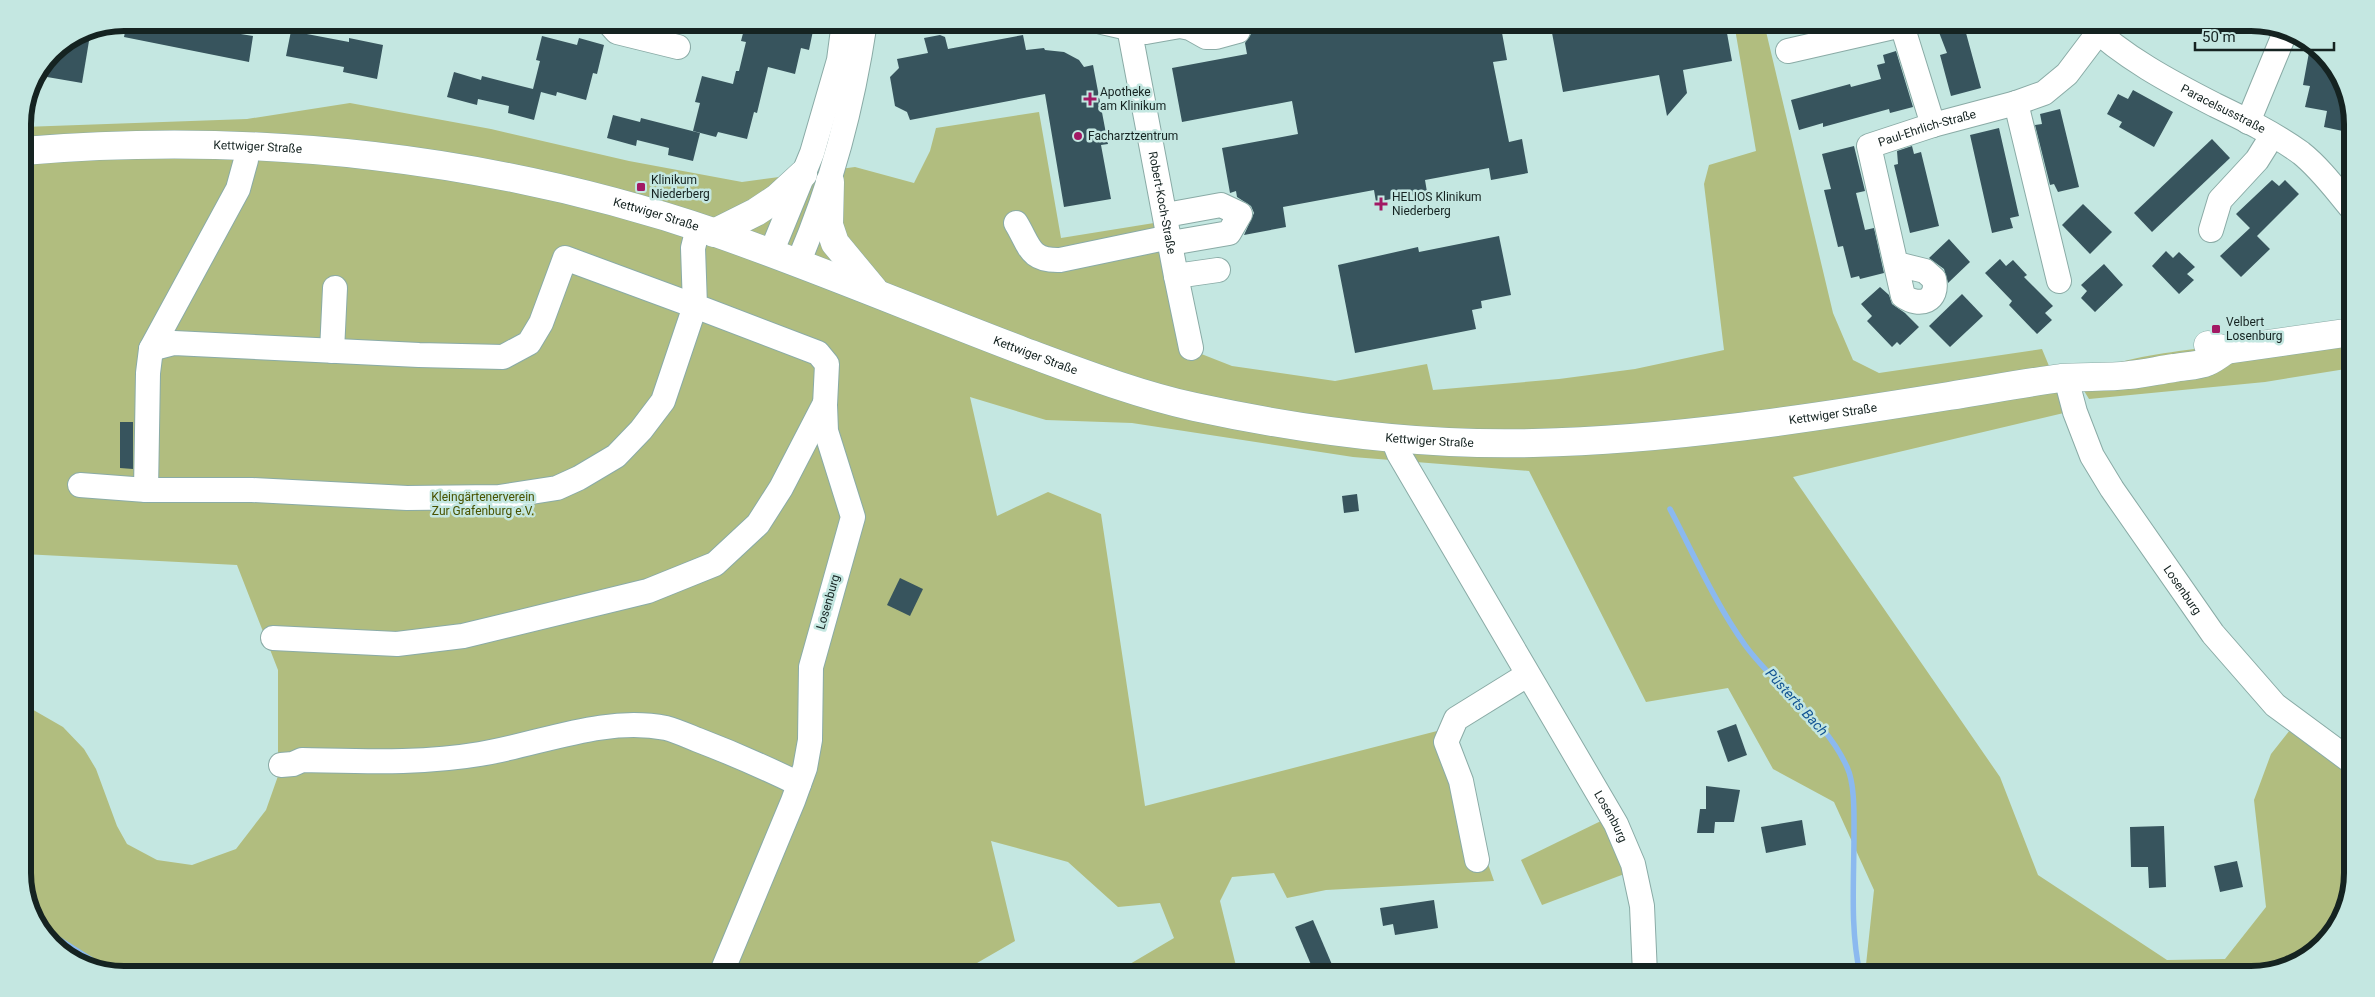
<svg xmlns="http://www.w3.org/2000/svg" width="2375" height="997" font-family="Roboto,sans-serif">
  <style>
    .green { fill: #b1bd7f }
    .lines { fill: none; stroke-linecap: round; stroke-linejoin: round }
    .stream { stroke: #8bb9ef; stroke-width: 5.5 }
    .building { fill: #37545d }
    .minor-casing { stroke: #8aaba6; stroke-width: 26 }
    .major-casing { stroke: #8aaba6; stroke-width: 29 }
    .minor { stroke: #fff; stroke-width: 24 }
    .major { stroke: #fff; stroke-width: 28 }
    .poi-dot { fill: #a21964; stroke: #c4e7e1; stroke-width: 2 }
    .labels { text-anchor: middle; dominant-baseline: central; stroke-width: 5; stroke-linejoin: round; paint-order: stroke }
    .poi-label { font-size: 12px; fill: #152321; stroke: #c4e7e1; text-anchor: start }
    .street-label { font-size: 12px; fill: #152321; stroke: #c4e7e1 }
    .park-label { font-size: 12px; fill: #485200; stroke: #c4e7e1 }
    .water-label { font-size: 14px; font-style: italic; fill: #115393; stroke: #c4e7e1 }
    .rim { fill: none; stroke: #152321; stroke-width: 6 }
  </style>
  <rect width="100%" height="100%" fill="#c4e7e1"/>
  <g class="green">
    <polygon points="1734,23 1764,23 1833,313 1853,360 1879,373 2042,349 2068,412 1793,477 2000,777 2038,875 2167,960 2225,959 2266,907 2254,800 2271,754 2294,725 2352,768 2352,872 2345,911 2307,957 2251,974 1865,974 1874,890 1834,802 1773,769 1728,688 1646,702 1529,471 1353,457 1132,423 1046,420 970,397 997,516 1048,492 1101,514 1145,806 1441,730 1494,881 1326,890 1287,898 1274,873 1232,877 1220,901 1238,974 1113,974 1174,938 1160,903 1118,907 1068,862 991,841 1015,941 965,970 935,974 125,974 86,967 43,934 23,879 23,704 63,727 84,749 96,769 117,826 127,844 157,860 192,865 236,849 266,810 278,776 278,670 237,565 23,554 23,127 247,119 350,103 491,129 629,161 742,182 855,167 914,183 930,151 936,128 1039,112 1061,238 1154,223 1181,346 1232,366 1335,381 1427,364 1433,390 1559,379 1635,369 1724,350 1704,184 1709,165 1756,151"/>
    <path d="M2352 336V368L2265 382 2089 399 2078 381C2112 347 2298 341 2352 336Z"/>
    <polygon points="1605,819 1627,873 1542,905 1521,860"/>
  </g>
  <g class="lines">
    <g class="stream">
      <path d="M1670 509C1694 555 1715 603 1745 645 1776 688 1825 718 1847 767 1855 784 1854 815 1854 834 1854 881 1850 929 1860 974"/>
      <polyline points="38,920 57,938 111,972"/>
    </g>
  </g>
  <g class="building">
    <polygon points="127,22 193,22 192,25 204,28 253,36 249,62 124,37"/>
    <polygon points="746,22 772,22 784,26 785,22 799,22 814,26 809,50 801,48 795,74 768,67 757,113 754,112 747,139 718,132 716,137 693,131 700,103 695,102 702,76 733,84 736,71 739,71 746,42 741,41"/>
    <polygon points="1250,22 1396,22 1397,27 1433,22 1500,22 1507,60 1493,62 1509,142 1522,139 1528,173 1491,180 1489,168 1425,180 1427,192 1376,202 1374,190 1283,207 1286,227 1244,235 1254,213 1251,206 1237,197 1236,191 1230,193 1222,148 1298,134 1292,101 1182,122 1172,68 1247,54 1245,43 1251,34"/>
    <polygon points="1550,22 1725,22 1732,61 1683,70 1687,93 1667,116 1659,75 1563,92"/>
    <polygon points="1935,22 1963,22 1981,88 1951,96 1940,55 1947,53"/>
    <polygon points="91,29 82,83 47,77 53,52 86,30"/>
    <polygon points="291,31 349,42 349,38 383,45 377,79 343,72 344,67 286,56"/>
    <polygon points="940,35 945,37 948,49 1023,35 1026,50 1044,48 1045,50 1064,52 1079,60 1084,67 1093,65 1108,144 1101,145 1111,199 1064,207 1045,94 910,120 907,112 895,106 890,77 899,68 897,59 928,53 924,38"/>
    <polygon points="542,36 577,45 579,38 604,45 597,74 593,73 586,100 557,92 556,96 541,92 534,120 508,113 509,106 478,99 477,105 447,97 454,72 481,80 482,76 533,89 540,61 536,60"/>
    <polygon points="2310,47 2335,68 2352,118 2352,133 2324,127 2327,111 2305,107 2310,86 2303,85"/>
    <polygon points="1896,51 1913,107 1890,113 1889,109 1823,127 1823,123 1799,130 1791,100 1850,84 1851,87 1881,79 1877,65 1885,63 1883,55"/>
    <polygon points="2133,90 2173,112 2154,147 2119,127 2122,122 2107,114 2118,94 2128,99"/>
    <polygon points="2060,109 2079,187 2058,192 2054,184 2050,185 2035,125 2042,124 2040,114"/>
    <polygon points="613,115 640,122 641,118 700,133 693,161 668,155 669,148 637,140 636,146 607,138"/>
    <polygon points="1999,128 2019,216 2010,218 2013,228 1992,233 1970,135"/>
    <polygon points="2212,139 2230,158 2152,232 2134,213"/>
    <polygon points="1854,146 1865,191 1856,193 1865,230 1874,228 1884,273 1860,279 1859,276 1851,278 1843,246 1838,247 1824,190 1831,189 1822,154"/>
    <polygon points="1912,146 1914,154 1921,152 1939,226 1910,233 1894,165 1898,164 1897,151"/>
    <polygon points="2272,180 2279,186 2285,180 2299,194 2257,236 2270,249 2241,277 2220,256 2250,228 2236,214"/>
    <polygon points="2083,204 2112,232 2090,254 2062,225"/>
    <polygon points="1499,236 1511,295 1481,301 1482,308 1472,310 1476,329 1355,353 1338,265 1418,247 1419,252"/>
    <polygon points="1949,239 1970,262 1948,283 1944,269 1929,258"/>
    <polygon points="2166,251 2173,258 2179,252 2195,267 2187,274 2194,280 2179,294 2152,266"/>
    <polygon points="2000,259 2006,266 2013,260 2027,275 2024,277 2053,306 2045,313 2052,320 2037,334 2009,305 2012,301 1985,273"/>
    <polygon points="2104,264 2123,285 2095,312 2081,298 2087,291 2081,285"/>
    <polygon points="1880,287 1889,295 1892,304 1905,313 1919,327 1900,345 1897,342 1892,347 1867,321 1872,316 1861,304"/>
    <polygon points="1962,294 1983,316 1950,347 1929,326"/>
    <polygon points="120,422 133,422 133,469 120,468"/>
    <polygon points="1357,494 1359,511 1344,513 1342,496"/>
    <polygon points="900,578 923,589 910,616 887,605"/>
    <polygon points="1736,724 1747,755 1728,762 1717,731"/>
    <polygon points="1706,786 1740,790 1734,822 1715,822 1714,833 1697,833 1700,809 1706,809"/>
    <polygon points="1802,820 1806,845 1766,853 1761,827"/>
    <polygon points="2164,826 2166,887 2149,888 2148,867 2131,867 2130,827"/>
    <polygon points="2237,861 2243,887 2220,892 2214,866"/>
    <polygon points="1434,900 1438,928 1395,935 1393,924 1383,926 1380,908"/>
    <polygon points="1313,920 1336,974 1315,974 1295,927"/>
  </g>
  <g class="lines">
    <g class="minor-casing">
      <g id="minor">
        <polyline points="608,22 617,32 678,47"/>
        <polyline points="1102,22 1146,32 1180,26 1190,28 1206,37 1216,37 1238,31 1236,22"/>
        <path id="s1" d="M1128 22 1176 276 1218 270"/>
        <polyline points="1901,22 1933,125"/>
        <path id="s2" d="M2087 22C2123 57 2170 82 2215 105 2244 119 2275 134 2301 153 2321 169 2336 190 2352 209"/>
        <polyline points="1788,51 1902,25"/>
        <polyline points="2016,103 2059,281"/>
        <polyline points="2248,122 2286,30"/>
        <polyline points="1166,215 1221,205 1240,214 1229,233 1171,243"/>
        <path d="M1016 223C1030 246 1029 261 1060 260L1170 237"/>
        <polyline points="698,228 693,248 695,306 818,353 827,364 825,405 826,431 853,517 811,667 810,740 805,768 793,801 721,974"/>
        <polyline points="2211,230 2220,200 2257,160 2272,136"/>
        <polyline points="771,253 812,153 839,60 844,22"/>
        <path d="M798 263C832 184 852 108 865 22"/>
        <path id="s3" d="M1897 264 1925 271 1934 279C1939 301 1920 308 1903 296L1869 146 1933 125 2016 103 2044 93 2067 74 2098 33"/>
        <polyline points="1176,276 1191,348"/>
        <polyline points="332,351 335,288"/>
        <path id="s4" d="M2066 378 2075 412 2092 456 2112 489 2213 634 2275 705 2352 762"/>
        <path id="s5" d="M1393 439 1399 454 1616 824 1633 864 1642 906 1645 974"/>
        <polyline points="80,485 146,490 252,490 407,498 499,497 557,488 579,478 616,456 641,430 663,401 695,306 565,258 541,323 529,343 503,357 419,355 174,343 151,349"/>
        <polyline points="146,490 148,373 151,349 238,189 246,160 246,145"/>
        <polyline points="273,638 397,644 463,636 648,591 715,564 758,524 781,488 824,405"/>
        <path d="M281 765 293 764 302 760C361 761 421 764 480 754 541 744 603 716 666 728 677 731 688 736 698 740 732 753 766 768 799 784"/>
        <polyline points="1477,860 1461,781 1446,742 1456,719 1527,675"/>
      </g>
    </g>
    <g class="major-casing">
      <g id="major">
        <path id="s6" d="M23 151C256 131 494 157 716 233 819 269 920 312 1023 351 1080 372 1136 394 1195 407 1306 431 1419 446 1533 443 1672 440 1812 418 1949 396 1987 390 2024 383 2061 378 2084 376 2107 378 2129 375 2144 374 2159 370 2174 368 2184 366 2198 366 2207 362 2212 360 2222 353 2226 350"/>
        <polyline points="830,182 829,225 835,243 874,290"/>
        <polyline points="714,233 756,212 777,198 803,174"/>
        <polyline points="2208,345 2226,350 2352,332"/>
      </g>
    </g>
    <use href="#minor" class="minor"/>
    <use href="#major" class="major"/>
  </g>
  <g class="poi-dot">
    <path d="M1087.5 91.5h5v5h5v5h-5v5h-5v-5h-5v-5h5z"/>
    <circle cx="1078" cy="136" r="5"/>
    <rect x="636" y="182" width="10" height="10" rx="2.5"/>
    <path d="M1378.5 196.5h5v5h5v5h-5v5h-5v-5h-5v-5h5z"/>
    <rect x="2211" y="324" width="10" height="10" rx="2.5"/>
  </g>
  <g class="labels">
    <g class="poi-label">
      <text x="1100" y="92">Apotheke<tspan x="1100" dy="14">am Klinikum</tspan></text>
      <text x="1088" y="136">Facharztzentrum</text>
      <text x="651" y="180">Klinikum<tspan x="651" dy="14">Niederberg</tspan></text>
      <text x="1392" y="197">HELIOS Klinikum<tspan x="1392" dy="14">Niederberg</tspan></text>
      <text x="2226" y="322">Velbert<tspan x="2226" dy="14">Losenburg</tspan></text>
    </g>
    <g class="street-label">
      <text stroke="none"><textPath href="#s2" startOffset="162">Paracelsusstraße</textPath></text>
      <text stroke="none"><textPath href="#s3" startOffset="305">Paul-Ehrlich-Straße</textPath></text>
      <text stroke="none"><textPath href="#s6" startOffset="235">Kettwiger Straße</textPath></text>
      <text stroke="none"><textPath href="#s1" startOffset="184">Robert-Koch-Straße</textPath></text>
      <text stroke="none"><textPath href="#s6" startOffset="640">Kettwiger Straße</textPath></text>
      <text stroke="none"><textPath href="#s6" startOffset="1045">Kettwiger Straße</textPath></text>
      <text stroke="none"><textPath href="#s6" startOffset="1855">Kettwiger Straße</textPath></text>
      <text stroke="none"><textPath href="#s6" startOffset="1450">Kettwiger Straße</textPath></text>
      <text stroke="none"><textPath href="#s4" startOffset="244">Losenburg</textPath></text>
      <text transform="translate(828 602) rotate(-74)">Losenburg</text>
      <text stroke="none"><textPath href="#s5" startOffset="436">Losenburg</textPath></text>
    </g>
    <g class="park-label">
      <text x="483" y="497">Kleingärtenerverein<tspan x="483" dy="14">Zur Grafenburg e.V.</tspan></text>
    </g>
    <g class="water-label">
      <text transform="translate(1797 702) rotate(48)">Püsterts Bach</text>
    </g>
  </g>
  <path d="M0 0H2375V997H0ZM124 31H2251A93 93 0 0 1 2344 124V873A93 93 0 0 1 2251 966H124A93 93 0 0 1 31 873V124A93 93 0 0 1 124 31Z" fill="#c4e7e1" fill-rule="evenodd"/>
  <path class="rim" d="M124 31H2251A93 93 0 0 1 2344 124V873A93 93 0 0 1 2251 966H124A93 93 0 0 1 31 873V124A93 93 0 0 1 124 31Z"/>
  <path d="M2195 42v8h139v-8" fill="none" stroke="#152321" stroke-width="2.5"/>
  <text x="2202" y="42" font-size="15" fill="#152321" stroke="#c4e7e1" stroke-width="4" paint-order="stroke">50 m</text>
</svg>
